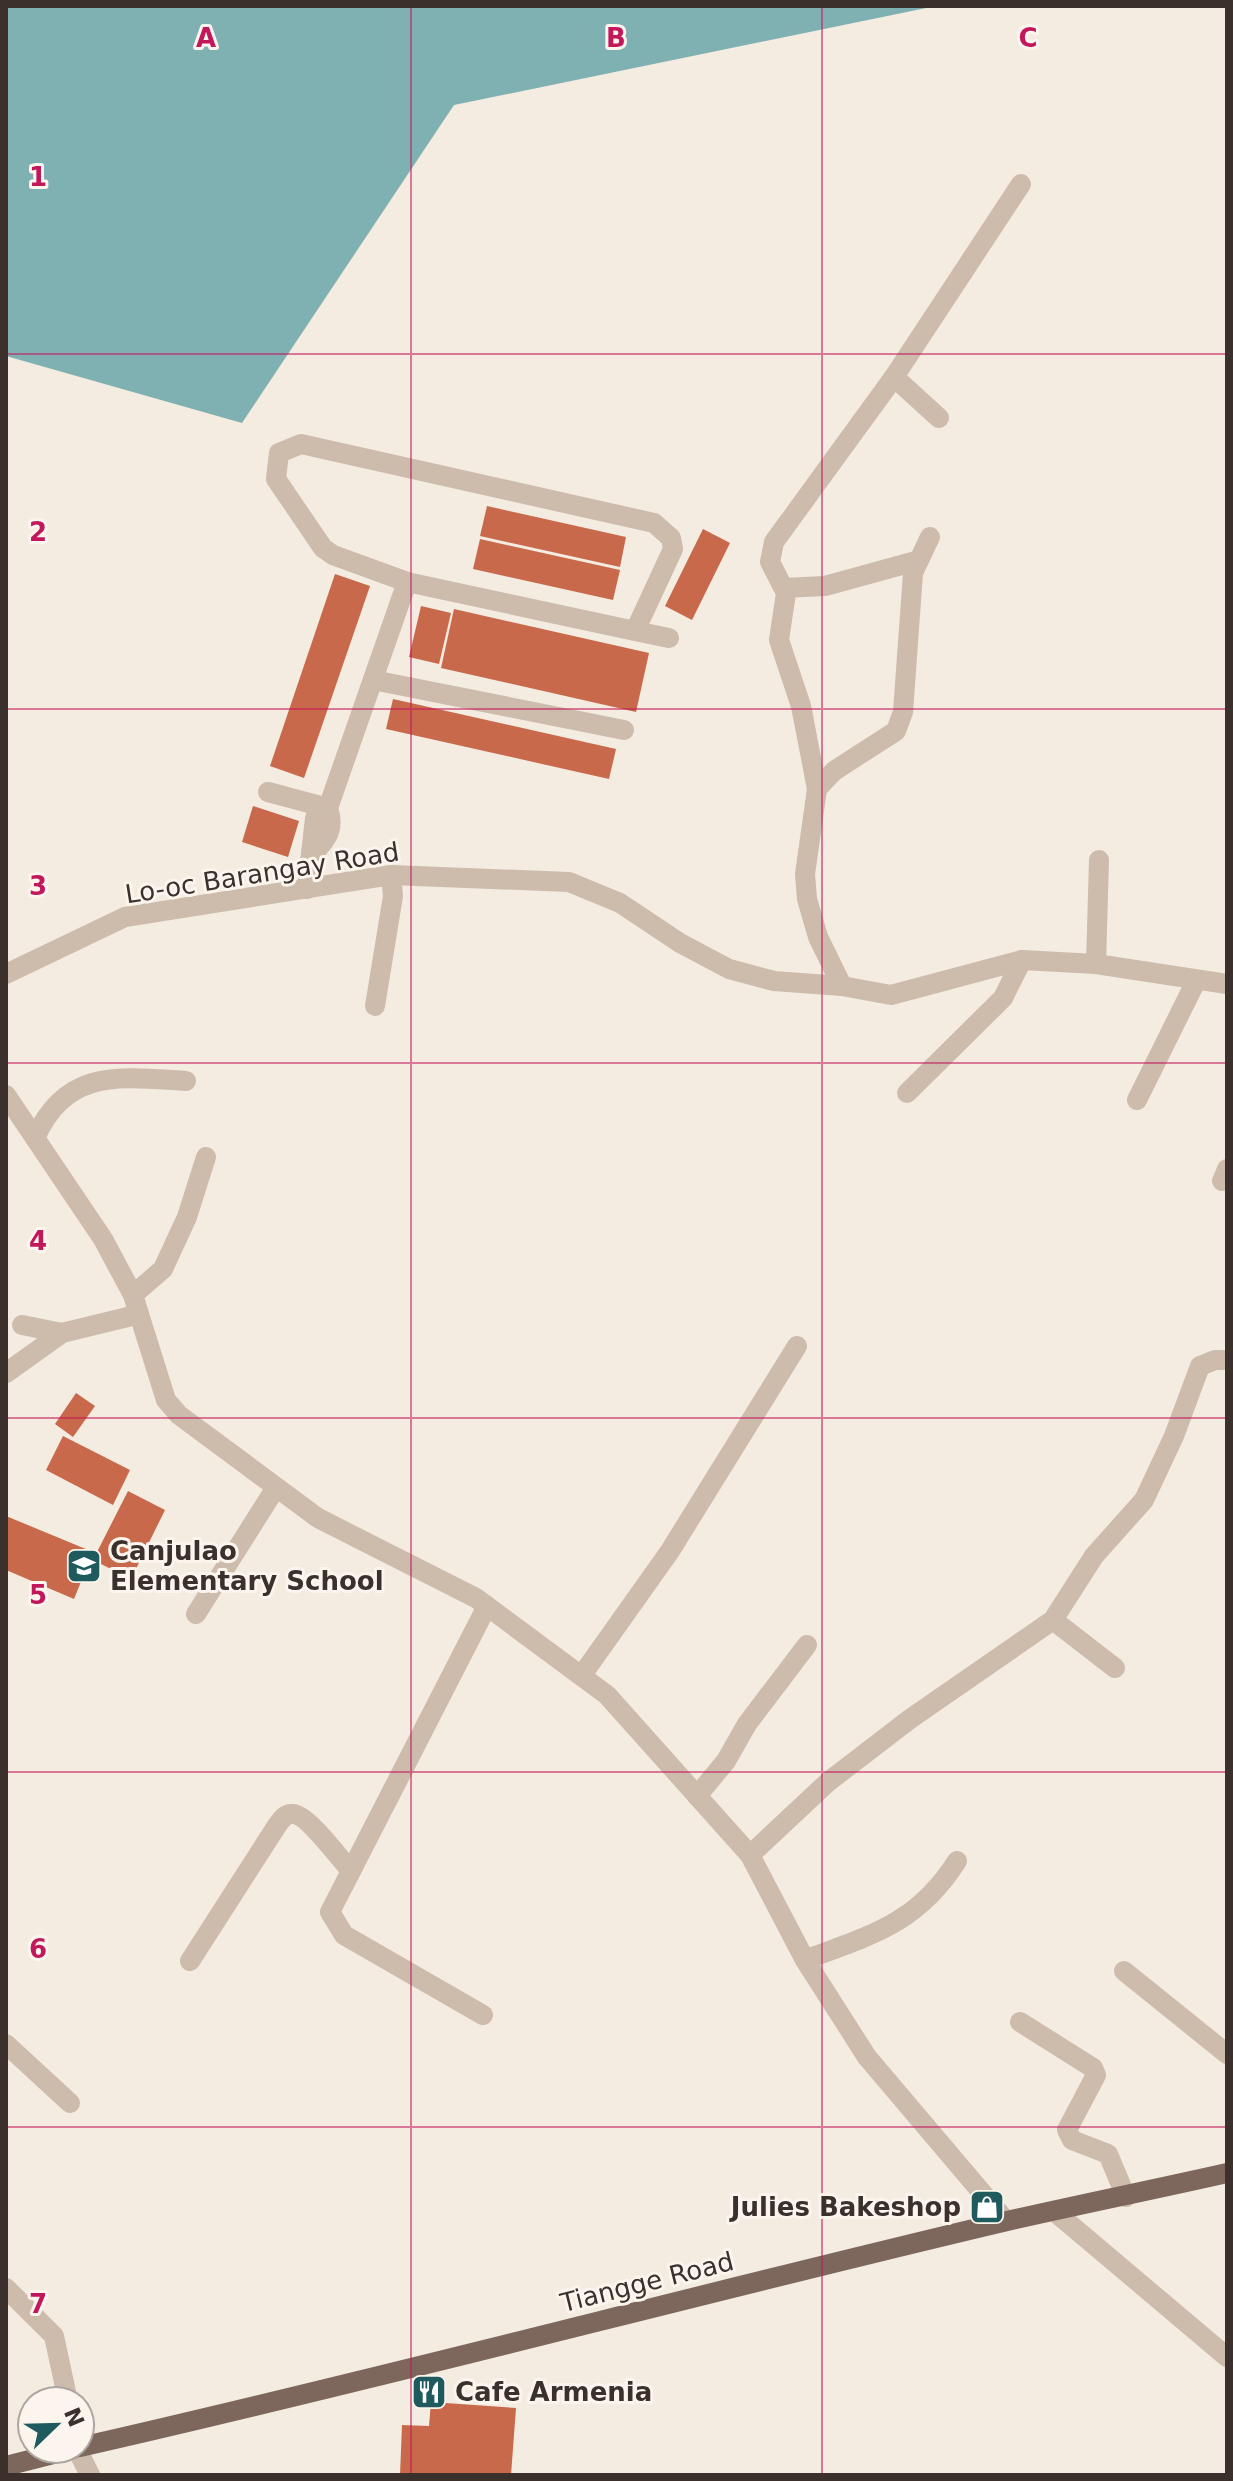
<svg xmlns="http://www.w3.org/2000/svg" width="1233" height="2481" font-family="'DejaVu Sans',sans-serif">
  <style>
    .water { fill: #7fb0b2 }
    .building { fill: #c8694b }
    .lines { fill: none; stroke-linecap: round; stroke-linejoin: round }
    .minor { stroke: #cdbbac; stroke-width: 20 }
    .tertiary { stroke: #cdbbac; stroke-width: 20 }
    .primary { stroke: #7d675c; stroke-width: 20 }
    .grid { fill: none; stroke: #c2185b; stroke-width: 2; stroke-opacity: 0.55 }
    .labels { text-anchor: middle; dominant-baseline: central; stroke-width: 6; stroke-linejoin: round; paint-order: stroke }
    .street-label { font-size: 26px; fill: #3b302b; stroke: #fbf5ee }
    .poi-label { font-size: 26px; font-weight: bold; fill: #3b302b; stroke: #fbf5ee; text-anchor: start }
    .grid-label { font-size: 26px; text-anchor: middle; font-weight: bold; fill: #c2185b; stroke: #fbf5ee; stroke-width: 6; stroke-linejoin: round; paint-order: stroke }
  </style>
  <rect width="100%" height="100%" fill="#f4ebe1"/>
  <polygon class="water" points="6,6 936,6 454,105 242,423 6,356"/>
  <g class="building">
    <polygon points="487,506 626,537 620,567 480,536"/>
    <polygon points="703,529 730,543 692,620 665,606"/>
    <polygon points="480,539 620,570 613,600 473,569"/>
    <polygon points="335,574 370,586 304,778 270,766"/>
    <polygon points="421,606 451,613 439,664 409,657"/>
    <polygon points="454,609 649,653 636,712 441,668"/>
    <polygon points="393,699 616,749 609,779 386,729"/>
    <polygon points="253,806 299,821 288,857 242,842"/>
    <polygon points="76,1393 95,1406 73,1437 55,1424"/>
    <polygon points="63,1436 130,1470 113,1505 46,1470"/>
    <polygon points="128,1491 165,1510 131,1579 93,1560"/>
    <polygon points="6,1516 93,1552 74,1599 6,1570"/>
    <polygon points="431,2402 516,2408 511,2475 400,2475 402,2425 429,2426"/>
  </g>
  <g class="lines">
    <g class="minor">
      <polyline points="894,377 939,418"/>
      <polyline points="784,588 825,586 916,561"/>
      <polyline points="635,631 673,549 671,538 654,523 301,444 279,453 276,479 323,548 333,555 407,582 635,631 669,638"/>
      <polyline points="373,680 624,730"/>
      <polyline points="817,789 801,706 779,640 786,593 770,562 774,542 894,377 1021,184"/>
      <polyline points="268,792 328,808"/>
      <path d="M313 854C328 838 335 829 328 808"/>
      <polyline points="307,889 315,818 328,808 407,582"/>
      <polyline points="1096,964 1099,860"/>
      <polyline points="842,986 818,937 807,899 805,874 817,789 834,771 896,731 903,712 913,573 930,537"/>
      <polyline points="375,1006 393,896 391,875"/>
      <polyline points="907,1093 1003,998 1022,960"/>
      <polyline points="1137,1100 1196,981"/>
      <path d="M35 1138C67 1068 119 1077 186 1081"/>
      <polyline points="1222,1181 1227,1169"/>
      <polyline points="133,1295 163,1269 187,1217 206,1157"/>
      <polyline points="22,1325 62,1333 136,1315"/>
      <polyline points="6,1373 62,1333"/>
      <polyline points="196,1614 275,1489"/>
      <polyline points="1053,1620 1115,1668"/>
      <polyline points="582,1675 670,1551 797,1346"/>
      <polyline points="697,1796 726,1761 747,1724 807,1645"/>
      <polyline points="750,1855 828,1782 910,1719 1053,1620 1094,1556 1144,1500 1174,1436 1200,1366 1215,1360 1227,1360"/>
      <path d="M805 1960C871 1935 917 1924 957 1861"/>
      <path d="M190 1961 278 1824C282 1819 286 1813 293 1814 307 1814 340 1859 351 1871"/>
      <polyline points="1124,1971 1227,2054"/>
      <polyline points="483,2015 344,1935 330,1912 487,1606"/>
      <polyline points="1020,2022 1093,2068 1096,2075 1067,2130 1072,2140 1108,2154 1126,2197"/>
      <polyline points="6,2044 70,2103"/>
      <polyline points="6,2288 54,2336 68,2401"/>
      <polyline points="77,2449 90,2475"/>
    </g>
    <g class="tertiary">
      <polyline points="6,974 125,917 391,875 569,882 620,903 680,943 729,969 774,981 842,986 891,995 1022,960 1096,964 1227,984"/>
      <polyline points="6,1095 103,1239 133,1295 166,1400 179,1415 318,1518 476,1598 607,1695 750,1855 805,1960 867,2057 1006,2221"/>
      <polyline points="1054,2211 1227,2357"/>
    </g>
    <g class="primary">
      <path d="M80 2447C389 2377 694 2295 1003 2222 1077 2205 1152 2190 1227 2173"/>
      <polyline points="6,2466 73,2449"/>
    </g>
  </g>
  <path class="grid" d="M411 6V2475M822 6V2475M6 354H1227M6 709H1227M6 1063H1227M6 1418H1227M6 1772H1227M6 2127H1227"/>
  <defs>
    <g id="school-square" transform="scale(1.8)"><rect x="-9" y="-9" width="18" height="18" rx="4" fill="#1f5a5e" stroke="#fbf5ee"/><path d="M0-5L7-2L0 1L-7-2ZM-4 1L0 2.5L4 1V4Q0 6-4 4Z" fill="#fff"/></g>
    <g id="shop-square" transform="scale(1.8)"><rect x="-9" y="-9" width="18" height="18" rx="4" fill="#1f5a5e" stroke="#fbf5ee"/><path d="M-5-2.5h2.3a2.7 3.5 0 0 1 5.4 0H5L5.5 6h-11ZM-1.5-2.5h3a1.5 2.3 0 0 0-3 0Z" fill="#fff"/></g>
    <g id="restaurant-square" transform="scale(1.8)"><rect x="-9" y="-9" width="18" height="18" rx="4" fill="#1f5a5e" stroke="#fbf5ee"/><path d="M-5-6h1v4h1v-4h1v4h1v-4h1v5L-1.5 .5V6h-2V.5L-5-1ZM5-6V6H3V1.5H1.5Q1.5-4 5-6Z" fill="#fff"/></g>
  </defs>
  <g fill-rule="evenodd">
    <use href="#school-square" x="84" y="1566"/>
    <use href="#shop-square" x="987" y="2207"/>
    <use href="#restaurant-square" x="429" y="2392"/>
  </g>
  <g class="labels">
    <g class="street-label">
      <text transform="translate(262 873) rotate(-9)">Lo-oc Barangay Road</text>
      <text transform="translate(647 2282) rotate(-14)">Tiangge Road</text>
    </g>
    <g class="poi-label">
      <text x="110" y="1551">Canjulao<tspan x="110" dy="30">Elementary School</tspan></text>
      <text x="961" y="2207" text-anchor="end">Julies Bakeshop</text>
      <text x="455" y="2392">Cafe Armenia</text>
    </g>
  </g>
  <g class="grid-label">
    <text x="206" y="47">A</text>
    <text x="616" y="47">B</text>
    <text x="1028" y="47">C</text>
    <text x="38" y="186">1</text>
    <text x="38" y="541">2</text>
    <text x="38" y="895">3</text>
    <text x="38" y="1250">4</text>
    <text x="38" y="1604">5</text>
    <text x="38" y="1958">6</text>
    <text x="38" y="2313">7</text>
  </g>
  <rect width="1233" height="2481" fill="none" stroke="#3b302b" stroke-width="16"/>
  <g transform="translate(56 2425) rotate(67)"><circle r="38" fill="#fbf5ee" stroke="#aea6a0" stroke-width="2"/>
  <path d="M0-6L14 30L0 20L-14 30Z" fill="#1f5a5e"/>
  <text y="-12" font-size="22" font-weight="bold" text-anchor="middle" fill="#3b302b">N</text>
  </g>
</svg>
